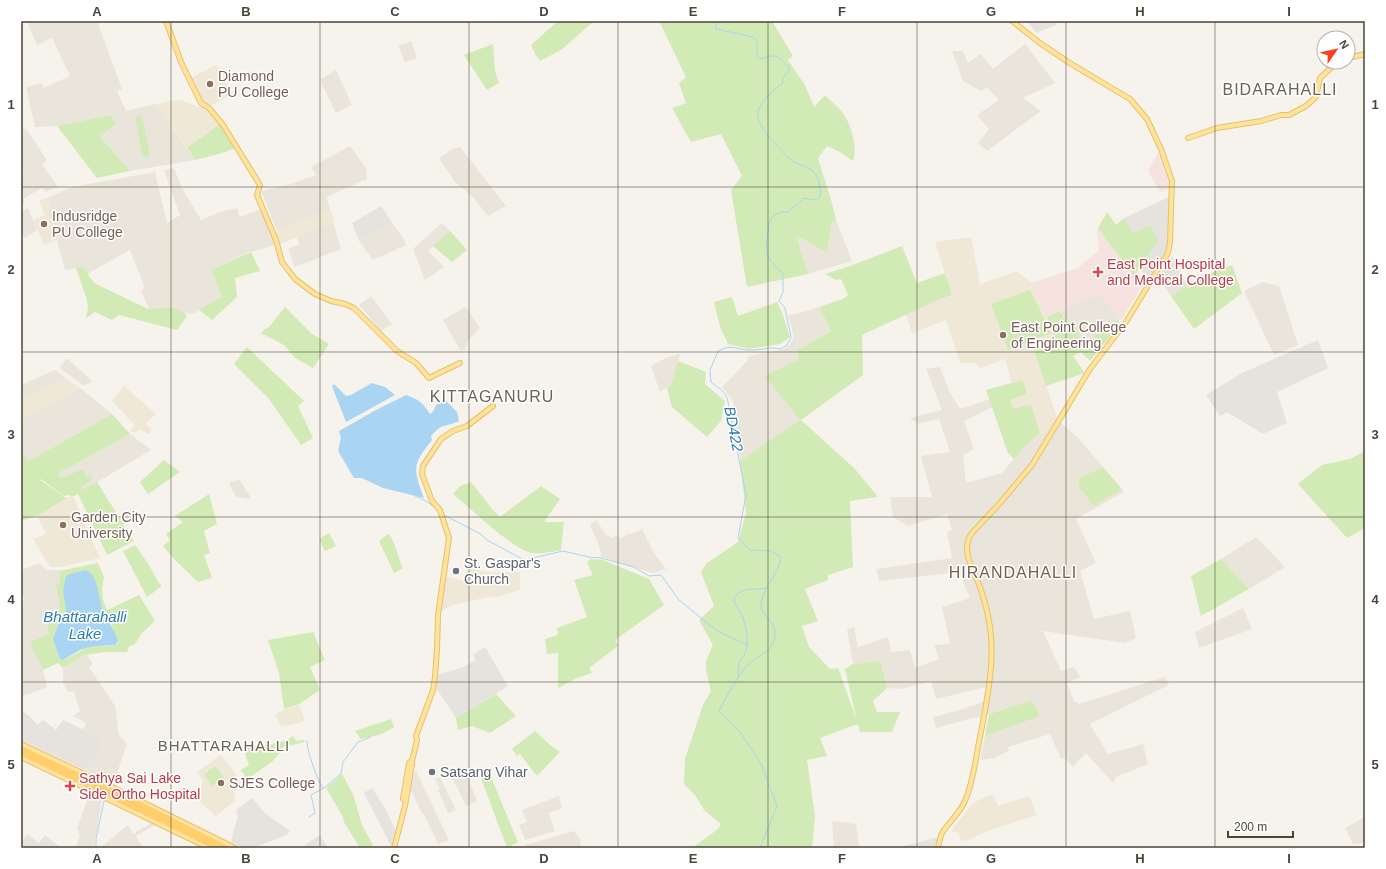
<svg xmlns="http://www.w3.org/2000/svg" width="1386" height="869" font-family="Arial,sans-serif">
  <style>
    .residential { fill: #eae5da }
    .industrial { fill: #e6e2dd }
    .education { fill: #efe8d6 }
    .medical { fill: #f6e3e0 }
    .green { fill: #d2eab5; fill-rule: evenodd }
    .water { fill: #a9d4f2 }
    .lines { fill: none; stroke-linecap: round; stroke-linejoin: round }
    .stream { stroke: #a9d4f2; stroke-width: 1 }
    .major-casing { stroke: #e6c16a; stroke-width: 6 }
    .highway-casing { stroke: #e0a43c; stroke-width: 7 }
    .major { stroke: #ffe39c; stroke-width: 4 }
    .highway { stroke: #ffcf6e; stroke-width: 5 }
    .grid { fill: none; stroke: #4b4439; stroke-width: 1; stroke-opacity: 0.55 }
    .education-dot { fill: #8d6e63; stroke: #fff; stroke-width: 1.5 }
    .health-dot { fill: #e0444e; stroke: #fff; stroke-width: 1.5 }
    .worship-dot { fill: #6b7280; stroke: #fff; stroke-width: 1.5 }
    .labels { text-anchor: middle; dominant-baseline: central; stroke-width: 3; stroke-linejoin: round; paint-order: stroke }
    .education-label { font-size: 14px; fill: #785e54; stroke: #fff; text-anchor: start }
    .health-label { font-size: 14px; fill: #be3a42; stroke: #fff; text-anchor: start }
    .worship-label { font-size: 14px; fill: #5b616d; stroke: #fff; text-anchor: start }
    .water-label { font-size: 15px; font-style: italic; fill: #2e7ab2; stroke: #fff }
    .neighbourhood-label { font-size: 15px; letter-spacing: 1px; fill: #6e6250; stroke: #fff }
    .quarter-label { font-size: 16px; letter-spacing: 1px; fill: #6e6250; stroke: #fff }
    .neatline { fill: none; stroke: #4b4439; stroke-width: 1.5 }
    .grid-label { font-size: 13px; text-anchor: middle; font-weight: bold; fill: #4b4439 }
  </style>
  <rect width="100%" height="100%" fill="#f6f3ec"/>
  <g class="residential">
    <polygon points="27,21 97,21 122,89 117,91 126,111 155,104 195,160 130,171 100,135 110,115 57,126 35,127 26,87 42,83 44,88 70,76 52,38 37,45"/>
    <polygon points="411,41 417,58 405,62 398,46"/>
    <polygon points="1025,44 1055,83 1023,98 1041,111 987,151 978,143 989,129 977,115 999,100 987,87 981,91 963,81 952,51 963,51 968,63 981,54 993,69"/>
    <polygon points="336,70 352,105 336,113 320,80"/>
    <polygon points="21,129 26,129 47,160 42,164 58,187 46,192 42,188 23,199 25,203 21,206 21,175 23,174 21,168"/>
    <polygon points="350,146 366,168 367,179 326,197 330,209 277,231 261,191 291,184 316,175 311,167"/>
    <polygon points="460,147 506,206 488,216 473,197 455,182 439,158 451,150"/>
    <polygon points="174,168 181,186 201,220 220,212 237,208 240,217 261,209 276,245 247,253 211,270 222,297 193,314 185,313 172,307 149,309 141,290 145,288 130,250 87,274 83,267 65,270 57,240 59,239 61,233 48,216 49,197 72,187 155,172 167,223 180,215 164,170"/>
    <polygon points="28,208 37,230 25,238 21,231 21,212"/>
    <polygon points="836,220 852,261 808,274 796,235 827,253 832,222"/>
    <polygon points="333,222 341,249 295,267 288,249 299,244 297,237"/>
    <polygon points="442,223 450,231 428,251 444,267 425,280 413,249"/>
    <polygon points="393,224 403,238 406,245 373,260 359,241"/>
    <polygon points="1263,282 1279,286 1298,345 1274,355 1244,291"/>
    <polygon points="1099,294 1122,319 1094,331 1096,342 1085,349 1073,320 1066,323 1059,311 1070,305"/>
    <polygon points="371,296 392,324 381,331 359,305"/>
    <polygon points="466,307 480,328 469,339 465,349 461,351 443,320"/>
    <polygon points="819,307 831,331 798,350 801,420 740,461 738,444 730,426 734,409 733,401 722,387 735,374 747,361 749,356 784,349 789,345 793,340 793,333 788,316"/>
    <polygon points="680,354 671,385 660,392 651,366 668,357"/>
    <polygon points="66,359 69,360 92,381 84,386 60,368"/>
    <polygon points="940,367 950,393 960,409 990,399 993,407 964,421 974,449 963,455 966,483 1002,473 1022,449 1040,433 1053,429 1058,420 1079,439 1103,467 1079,479 1081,489 1093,505 1122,489 1124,492 1076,519 1096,563 1080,571 1094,619 1130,611 1136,638 1125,643 1043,631 1061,671 1074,667 1080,677 1067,683 1074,701 1079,704 1165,677 1169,685 1090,724 1108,754 1143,744 1148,764 1116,777 1113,783 1086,753 1073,767 1064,758 1061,759 1050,734 1008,747 1009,751 994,758 980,760 985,736 1040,716 1032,700 982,716 936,728 933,717 967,708 967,707 983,702 986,687 936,699 931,681 901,689 887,688 880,661 853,664 847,630 854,627 858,647 888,637 891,652 910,650 915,668 939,659 934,645 950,644 942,607 970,598 959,572 879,581 876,569 952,558 947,532 952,530 947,514 908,526 893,517 890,497 932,497 921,456 950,452 939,419 918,424 910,418 942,410 926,369"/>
    <polygon points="55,370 67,379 21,398 21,385"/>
    <polygon points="80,388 112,414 29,461 22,452 21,453 21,420"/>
    <polygon points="130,434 151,450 77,494 57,474"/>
    <polygon points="239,479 251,498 250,499 236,497 229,483"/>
    <polygon points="596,520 607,536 609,535 611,538 616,535 621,538 630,533 631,534 642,529 654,553 666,569 652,573 602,557 598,543 590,525"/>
    <polygon points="1256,537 1285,567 1249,589 1221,559"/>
    <polygon points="40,563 46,570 59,570 60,581 56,585 60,608 56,621 50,634 31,642 43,670 47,687 21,697 21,602 25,600 21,591 21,570"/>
    <polygon points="1243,608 1252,629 1199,648 1195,632"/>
    <polygon points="86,654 93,664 89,667 115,706 119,735 127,744 114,782 85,770 103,739 83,730 86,723 73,716 80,711 74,691 68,692 63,683 63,668"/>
    <polygon points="465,769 477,801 466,806 451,775"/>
    <polygon points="416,771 449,840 438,844 424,814 422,814 409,786 411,774"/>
    <polygon points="440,777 456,810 448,813 438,790 440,789 435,779"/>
    <polygon points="90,793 102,799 94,848 76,848 80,835 77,828"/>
    <polygon points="559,796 562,808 549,813 555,831 525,840 519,825 527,822 522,810"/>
    <polygon points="1365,817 1365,843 1353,844 1345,828"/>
    <polygon points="832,821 856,824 859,848 834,848"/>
    <polygon points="151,823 155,825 136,836 143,848 100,848 128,825 133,834"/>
    <polygon points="574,831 580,840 581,846 574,848 547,848 547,846 543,848 526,848 525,845"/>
  </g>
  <g class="industrial">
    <polygon points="1027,21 1055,21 1056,25 1036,33"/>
    <polygon points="1171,196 1167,249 1151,277 1139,270 1158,241 1151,225 1134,233 1124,218"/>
    <polygon points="381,206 393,224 359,241 352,223"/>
    <polygon points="1172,256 1187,286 1171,296 1158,277"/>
    <polygon points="1318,340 1328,368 1277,392 1287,423 1263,434 1227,412 1220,416 1206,395 1242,373"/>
    <polygon points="485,647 508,686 456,718 437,689 438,675 463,667 476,660 473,655"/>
    <polygon points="21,711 28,715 38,725 43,720 56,730 63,720 103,739 94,757 91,759 85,770 21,740"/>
    <polygon points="372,788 385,808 396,832 392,848 364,793"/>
    <polygon points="252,798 266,814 290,831 287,835 253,848 244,848 231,842 238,815 236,810"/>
    <polygon points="27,834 39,843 45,835 61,848 21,848 21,843"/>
    <polygon points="320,835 328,848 307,848 305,845"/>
    <polygon points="938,837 936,848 894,848 916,843"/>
  </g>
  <g class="education">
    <polygon points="216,65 232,94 210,106 202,101 191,78"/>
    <polygon points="176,100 181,100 198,107 202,106 213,114 220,124 187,148 155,104"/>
    <polygon points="49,197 48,216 61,233 59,239 44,245 33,220 45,215 39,201"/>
    <polygon points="330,209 335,222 280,244 277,231"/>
    <polygon points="971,237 980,284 1017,271 1031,283 1056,336 1048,344 1034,351 1058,420 1053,429 1040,433 1031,404 1013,409 1010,400 1027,394 1023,380 1012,383 1005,359 980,368 976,363 960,363 946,320 912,333 906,314 940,299 952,295 935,242"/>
    <polygon points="67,379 80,388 21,420 21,398"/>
    <polygon points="124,386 156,414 145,424 152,430 148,434 139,429 134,433 130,430 135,425 112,401"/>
    <polygon points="73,496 100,558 60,567 50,567 33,539 46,534 37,516 62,499"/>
    <polygon points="467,567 490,572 520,572 520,590 493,598 493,596 452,605 441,611 444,576 464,581"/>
    <polygon points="299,704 305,721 287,726 280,725 275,714"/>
    <polygon points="221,755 234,772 242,786 233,791 235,795 234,797 236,800 216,816 199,801 201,794 199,793 203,781 197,772"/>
    <polygon points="993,794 998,806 1029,796 1037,815 982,833 967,841 961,840 958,833 953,832 952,830 971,805 982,798"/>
  </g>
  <g class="medical">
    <polygon points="1158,152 1166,169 1170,188 1160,192 1148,171"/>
    <polygon points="1098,228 1142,286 1122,319 1099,294 1070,305 1047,317 1031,283 1078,268 1099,250 1097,232"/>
  </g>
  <g class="green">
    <polygon points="558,21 594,21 561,50 540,61 535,54 531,45"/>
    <path d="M659 21H772L793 56 788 60 805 85 814 107 825 95C831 101 838 107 843 113 851 125 858 147 853 161L840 152 827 146 818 158C824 179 832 199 836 220L832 222 827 253 796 235 808 274 747 287 731 190 742 176 721 134 691 142 672 108 686 103 679 83 686 77Z"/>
    <polygon points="493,44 495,71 499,83 487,90 464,55"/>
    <polygon points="110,115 116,124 100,136 130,171 97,178 57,126"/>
    <polygon points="142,116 150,156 143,157 135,117"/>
    <polygon points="220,124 236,148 222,153 195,160 187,148"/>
    <polygon points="1107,212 1116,225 1124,218 1134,233 1151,225 1158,241 1134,276 1098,228"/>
    <polygon points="450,231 467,250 452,262 433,246"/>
    <polygon points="902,246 917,283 945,273 952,295 940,299 862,335 863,375 801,420 855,469 878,497 850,501 853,567 828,575 828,580 805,589 818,621 802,626 809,647 830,669 838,668 857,721 845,669 853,664 880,661 887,688 873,701 877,712 900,712 892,732 860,732 858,724 820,738 827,756 807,760 815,816 812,848 692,848 718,829 721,824 704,810 695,795 684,784 685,759 703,705 711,691 706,670 706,661 713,645 699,620 714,606 701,572 707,563 738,542 746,513 740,461 800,420 765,376 798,360 798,350 831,331 819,307 843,299 848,295 841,279 836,280 825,274 853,265"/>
    <polygon points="251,252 260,271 235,278 237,297 212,320 199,310 222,297 211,270"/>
    <polygon points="1232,265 1242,293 1194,329 1171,296 1187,286 1189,288 1200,282 1199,277"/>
    <polygon points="83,267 94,283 148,309 172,307 185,313 187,316 177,330 119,315 112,320 95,312 86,318 88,307 87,300 76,268"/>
    <polygon points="1030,290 1051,333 1008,350 991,304"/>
    <polygon points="732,297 738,316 777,302 783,315 790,337 780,344 749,349 728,344 720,327 714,302"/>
    <polygon points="285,307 312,334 329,344 313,368 295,358 284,345 261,333 265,329 269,327"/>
    <polygon points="1059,311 1066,322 1073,320 1085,349 1096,342 1094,331 1118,320 1121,324 1090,361 1081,352 1073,356 1085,373 1046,386 1034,351 1048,344 1046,340 1056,336 1047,317"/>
    <polygon points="247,347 304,401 298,406 313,438 301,445 269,399 234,364"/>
    <polygon points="678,361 706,372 705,384 725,401 721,421 707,437 672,407 667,388 671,385"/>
    <polygon points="1023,380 1027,394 1010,400 1013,409 1031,404 1040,433 1022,449 1014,459 1008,453 986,390"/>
    <polygon points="112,414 130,434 57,474 62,478 83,469 85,472 84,475 88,477 90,474 93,479 81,487 82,490 97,482 132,538 134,541 107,555 78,494 71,497 70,495 64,496 41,479 40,480 66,498 37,516 23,520 21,516 21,453 22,452 29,461"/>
    <polygon points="1365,451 1365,528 1347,538 1298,484 1322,465 1350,459"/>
    <polygon points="164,460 180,472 148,494 140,482"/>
    <polygon points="1103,467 1122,489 1093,506 1081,489 1079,490 1079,478"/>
    <path d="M471 482 493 510 500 517 541 486 560 499 544 522H564L561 550C551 552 542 554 533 553 513 551 470 507 453 494L460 486Z"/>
    <polygon points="209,494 217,524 204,531 210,553 204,555 212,578 198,582 174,559 163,546 170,540 166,534 183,522 175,516"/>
    <polygon points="329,533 336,546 325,551 319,539"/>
    <path d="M388 534C395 539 398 559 403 568L394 573 379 541Z"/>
    <polygon points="135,545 149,565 158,582 162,586 147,597 123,551"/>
    <polygon points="591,559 603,560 649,579 664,605 615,640 618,646 589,668 592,673 577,678 558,688 558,653 547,654 545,639 558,635 557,628 587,617 574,580 593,575 587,562"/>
    <polygon points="1221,559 1249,589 1201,616 1191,576"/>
    <path d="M98 563 104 577 102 589 103 600 107 610 139 595 155 621 142 633 134 645 129 646 127 652H104L86 655V654L63 668 58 663 43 670 30 642 49 634 47 626 56 621 60 608 56 585 60 581 59 571ZM63 592 103 610 110 621 118 643C111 648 103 645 96 646 83 647 75 656 63 660L60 658 54 635 59 622 66 612Z"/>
    <polygon points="313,632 325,660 310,667 320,690 299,704 284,709 279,673 268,640"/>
    <polygon points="496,694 516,716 490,733 472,726 458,730 456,718"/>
    <polygon points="1032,700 1040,716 985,736 989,714"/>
    <polygon points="391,719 394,727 382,734 361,739 355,731"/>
    <polygon points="535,731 550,745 560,752 537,776 520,754 517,756 512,749"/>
    <path d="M293 736 296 741 304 740 305 742 284 747 273 761 253 775 244 783 241 779 245 776 241 770 249 765 246 757 245 748C259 745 282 745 293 736Z"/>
    <polygon points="216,766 224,778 212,786 204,774"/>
    <polygon points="342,774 353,794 362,825 373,845 368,848 360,848 344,822 343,817 326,788"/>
    <polygon points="487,776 491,777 518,842 507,848 481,778"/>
  </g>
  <g class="water">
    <polygon points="372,383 385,387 395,395 346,422 332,386 334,384 346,396 351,395"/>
    <path d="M406 395C420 400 422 402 430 414L433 412 436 405 446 401 457 412 459 421C453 424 450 424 444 426 439 427 434 433 431 436L432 440C412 465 413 468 424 498L383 488 362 478H354L338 451 341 438 339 431 376 410Z"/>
    <path d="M86 570C99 577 98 597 103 610 107 621 115 630 118 641L115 645 96 646 90 647 80 650 63 660 60 658 53 639 59 622 66 612 63 592 66 576 70 574Z"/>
  </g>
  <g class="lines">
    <g class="stream">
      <path d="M715 21 716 29 753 37 757 42V57L761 59C777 52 780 58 790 69L783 78 782 84C774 90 755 105 758 117 760 127 768 136 774 143 780 148 785 155 791 160 798 165 809 167 813 171 819 177 822 190 820 197L814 200 804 198 788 212C779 211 771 215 769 224 768 227 769 230 768 233 766 242 765 249 769 258 771 263 779 268 783 274V292L779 301 785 308 791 337 787 345 781 349C767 346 762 351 749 350 734 350 735 343 718 351L710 370 711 382C724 392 728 393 729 410L746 495 738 538 750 550 771 551 781 557C780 560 780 565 778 568 772 580 763 590 761 604 760 618 783 622 772 645 768 653 755 657 749 664 736 678 728 694 719 711L740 732 761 764 777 806 760 848"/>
      <polyline points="415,496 426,501 437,509"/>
      <polyline points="444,515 473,530 482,535 487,540 524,560 563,551 589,557 601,558 634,567 649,576 661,575 679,600 717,631 747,645"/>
      <path d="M738 676 739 662C752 649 747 628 741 613 739 608 734 605 734 599 741 585 755 591 766 588"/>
      <path d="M307 741C306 749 318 781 323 789"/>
      <polyline points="309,817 315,813 311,795 324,788 341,774 343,762 358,742 371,737"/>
      <polyline points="96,848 96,839 104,801"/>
    </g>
    <g class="major-casing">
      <g id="major">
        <polyline points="166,21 181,62 201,103 209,108 223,125 260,185 257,195 276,240 282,262 295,279 315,294 331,301 345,304 354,308 397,351 416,363 429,378 460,363"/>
        <polyline points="1348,58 1365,54"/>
        <polyline points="1188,138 1217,128 1261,121 1281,115 1289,115 1306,106 1316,97 1320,78 1334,65 1340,62"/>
        <polyline points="21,744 112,787 235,848"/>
        <polyline points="21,757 209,848"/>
        <polyline points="403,799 409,763 412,761"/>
        <polyline points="394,848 405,806 412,764 412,761 417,740 416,736 433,690 435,677 437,649 438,615 449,538 440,510 432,501 422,474 423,466 441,439 453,431 467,426 493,406"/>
        <path d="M938 848C939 843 940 838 942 833 949 822 960 813 965 801 973 783 975 762 979 742 985 711 994 669 991 637 990 621 986 605 981 590 975 571 959 551 972 533L1001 502 1032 465 1090 369 1126 322 1168 253 1170 243 1172 181 1161 149 1147 119 1130 99 1068 62 1040 43 1012 21"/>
      </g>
    </g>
    <g class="highway-casing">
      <g id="highway">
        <polyline points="21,749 130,799 226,848"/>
        <polyline points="21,753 137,808 217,848"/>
      </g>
    </g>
    <use href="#major" class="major"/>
    <use href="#highway" class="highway"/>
  </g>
  <path class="grid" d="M171 21V848M320 21V848M469 21V848M618 21V848M768 21V848M917 21V848M1066 21V848M1215 21V848M21 187H1365M21 352H1365M21 517H1365M21 682H1365"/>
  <g class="education-dot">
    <circle cx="210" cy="84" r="4"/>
    <circle cx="44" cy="224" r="4"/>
    <circle cx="1003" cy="335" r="4"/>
    <circle cx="63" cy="525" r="4"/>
    <circle cx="221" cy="783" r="4"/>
  </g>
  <g class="health-dot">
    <path d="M1096 266h4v4h4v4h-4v4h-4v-4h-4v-4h4z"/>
    <path d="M68 780h4v4h4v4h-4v4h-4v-4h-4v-4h4z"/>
  </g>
  <g class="worship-dot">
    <circle cx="456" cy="571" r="4"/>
    <circle cx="432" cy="772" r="4"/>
  </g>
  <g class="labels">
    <g class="education-label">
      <text x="218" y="76">Diamond<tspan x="218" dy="16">PU College</tspan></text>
      <text x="52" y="216">Indusridge<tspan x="52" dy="16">PU College</tspan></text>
      <text x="1011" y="327">East Point College<tspan x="1011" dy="16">of Engineering</tspan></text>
      <text x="71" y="517">Garden City<tspan x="71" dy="16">University</tspan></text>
      <text x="229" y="783">SJES College</text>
    </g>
    <g class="health-label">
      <text x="1107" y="264">East Point Hospital<tspan x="1107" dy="16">and Medical College</tspan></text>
      <text x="79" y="778">Sathya Sai Lake<tspan x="79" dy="16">Side Ortho Hospital</tspan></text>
    </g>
    <g class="worship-label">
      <text x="464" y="563">St. Gaspar's<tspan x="464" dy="16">Church</tspan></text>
      <text x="440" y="772">Satsang Vihar</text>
    </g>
    <g class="water-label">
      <text transform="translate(734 429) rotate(79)">BD422</text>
      <text x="85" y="616">Bhattarahalli<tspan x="85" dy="17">Lake</tspan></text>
    </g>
    <g class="neighbourhood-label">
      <text x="224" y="745">BHATTARAHALLI</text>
    </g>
    <g class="quarter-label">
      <text x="1280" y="89">BIDARAHALLI</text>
      <text x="492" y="396">KITTAGANURU</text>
      <text x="1013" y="572">HIRANDAHALLI</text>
    </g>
  </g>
  <rect width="1386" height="869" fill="none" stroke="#ffffff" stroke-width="44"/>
  <g transform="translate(1336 50) rotate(56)"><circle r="19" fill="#ffffff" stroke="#b7b4b0"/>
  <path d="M0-3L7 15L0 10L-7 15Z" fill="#fc3f1d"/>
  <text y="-6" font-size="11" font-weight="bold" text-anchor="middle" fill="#4b4439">N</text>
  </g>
  <path d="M1228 831v6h65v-6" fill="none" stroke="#4b4439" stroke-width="2"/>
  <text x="1234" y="831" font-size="12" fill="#4b4439" stroke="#ffffff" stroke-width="3" paint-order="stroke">200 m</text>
  <rect x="22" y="22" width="1342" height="825" class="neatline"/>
  <g class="grid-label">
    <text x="97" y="16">A</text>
    <text x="246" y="16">B</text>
    <text x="395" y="16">C</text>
    <text x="544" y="16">D</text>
    <text x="693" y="16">E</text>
    <text x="842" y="16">F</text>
    <text x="991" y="16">G</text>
    <text x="1140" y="16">H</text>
    <text x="1289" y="16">I</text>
    <text x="11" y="109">1</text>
    <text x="1375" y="109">1</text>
    <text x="11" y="274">2</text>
    <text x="1375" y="274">2</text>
    <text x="11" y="439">3</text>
    <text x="1375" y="439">3</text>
    <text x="11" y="604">4</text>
    <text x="1375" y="604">4</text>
    <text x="11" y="769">5</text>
    <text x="1375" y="769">5</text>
    <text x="97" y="863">A</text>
    <text x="246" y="863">B</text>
    <text x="395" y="863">C</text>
    <text x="544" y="863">D</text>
    <text x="693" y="863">E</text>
    <text x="842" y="863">F</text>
    <text x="991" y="863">G</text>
    <text x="1140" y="863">H</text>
    <text x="1289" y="863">I</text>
  </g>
</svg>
